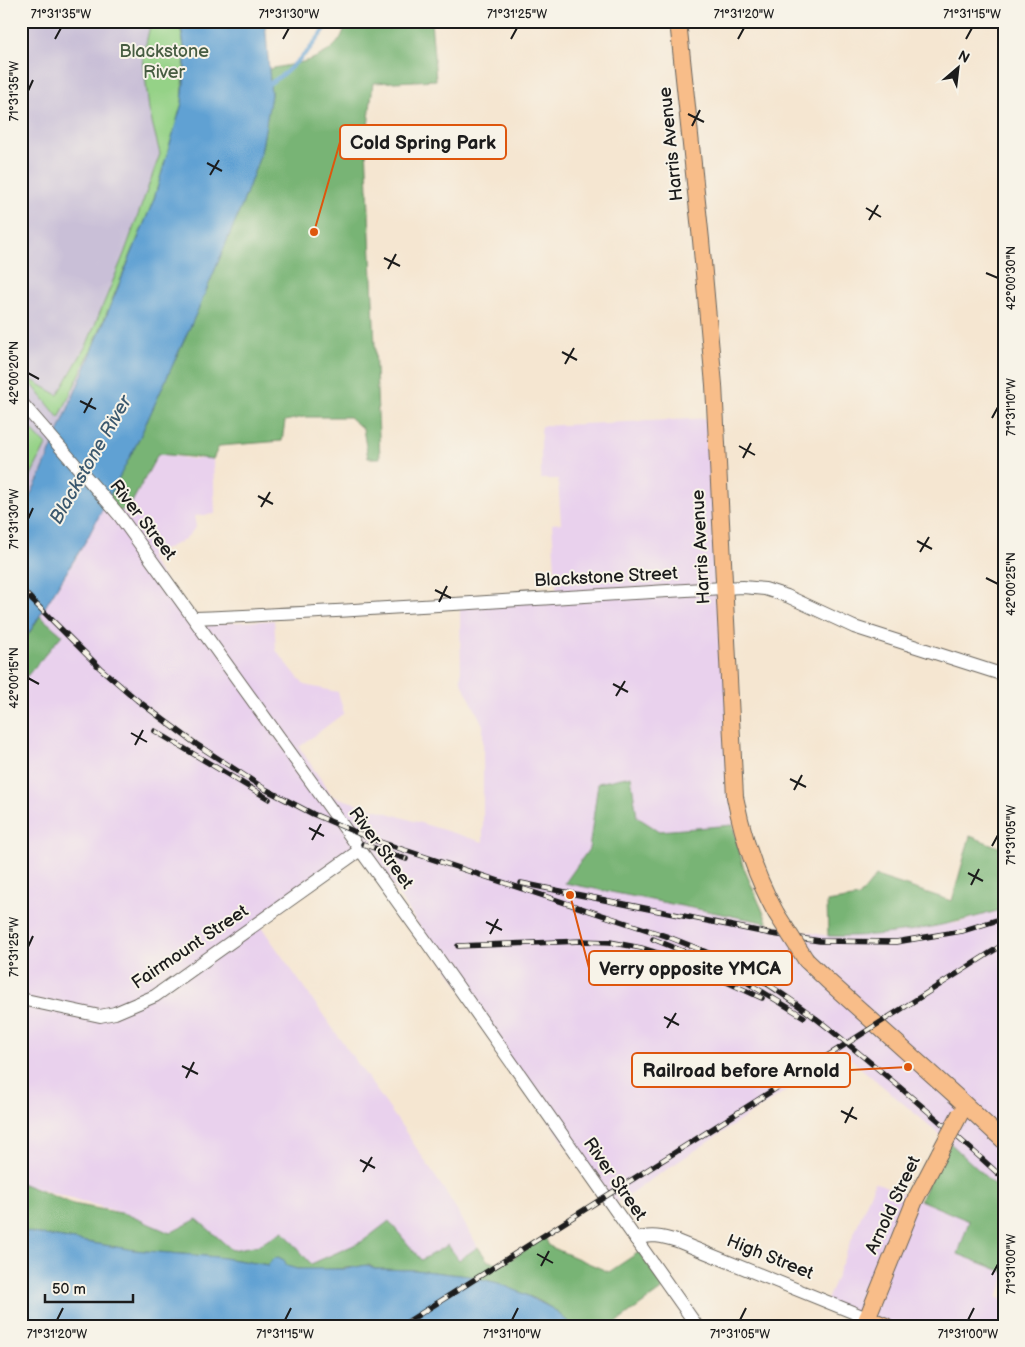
<svg xmlns="http://www.w3.org/2000/svg" width="1025" height="1347" font-family="'Balsamiq Sans',sans-serif">
  <style>
    .built { fill: #e9d1ed }
    .industrial { fill: #c9bfd7 }
    .green { fill: #95d287; stroke: #587752 }
    .forest { fill: #78b474; stroke: #4a6848 }
    .water { fill: #61a1d3; stroke: #3e5e78 }
    .lines { fill: none; stroke-linecap: round; stroke-linejoin: round }
    .stream { stroke: #61a1d3; stroke-width: 4 }
    .minor-casing { stroke: #68635b; stroke-width: 14 }
    .major-casing { stroke: #68635b; stroke-width: 18 }
    .minor { stroke: #fff; stroke-width: 12 }
    .major { stroke: #f8bd89; stroke-width: 16 }
    .rail-casing { stroke: #1c1c1c; stroke-width: 5.5 }
    .rail { stroke: #f7f3e8; stroke-width: 4; stroke-dasharray: 11; stroke-linecap: butt }
    .major-bridge-casing { stroke: #68635b; stroke-width: 18; stroke-linecap: butt }
    .major-bridge { stroke: #f8bd89; stroke-width: 16 }
    .ticks { fill: none; stroke: #1c1c1c; stroke-width: 2 }
    .labels { text-anchor: middle; dominant-baseline: central; stroke-width: 4; stroke-linejoin: round; paint-order: stroke }
    .park-label { font-size: 18px; fill: #465c41; stroke: #f7f3e8 }
    .street-label { font-size: 18px; fill: #1c1c1c; stroke: #f7f3e8 }
    .water-label { font-size: 19px; font-style: italic; fill: #3b586e; stroke: #f7f3e8 }
    .leader { fill: none; stroke: #de560d; stroke-width: 2 }
    .callout-dot { fill: #de560d; stroke: #f7f3e8; stroke-width: 2 }
    .callout { fill: #f7f3e8; stroke: #de560d; stroke-width: 2 }
    .callout-label { font-size: 19px; text-anchor: middle; font-weight: bold; fill: #1c1c1c }
    .neatline { fill: none; stroke: #1c1c1c; stroke-width: 2 }
    .ticks-label { font-size: 12px; text-anchor: middle; fill: #1c1c1c }
  </style>
  <rect width="100%" height="100%" fill="#f7f3e8"/>
  <filter id="ink" filterUnits="userSpaceOnUse"><feTurbulence type="fractalNoise" baseFrequency=".02" numOctaves="2"/><feDisplacementMap in="SourceGraphic" scale="10" xChannelSelector="R" yChannelSelector="G"/><feConvolveMatrix kernelMatrix="1 2 1 2 8 2 1 2 1" color-interpolation-filters="sRGB"/></filter>
  <filter id="wash" filterUnits="userSpaceOnUse"><feTurbulence type="fractalNoise" baseFrequency=".0096" numOctaves="4" result="noise"/><feDisplacementMap in="SourceGraphic" scale="20" xChannelSelector="R" yChannelSelector="G"/><feGaussianBlur stdDeviation="1.12" result="paint"/><feColorMatrix in="noise" values="0 0 0 0 0 0 0 0 0 0 0 0 0 0 0 0 0 1.4 0 .05"/><feComposite in="paint" operator="in"/></filter>
  <g filter="url(#wash)">
    <rect width="100%" height="100%" fill="#f5e6d1"/>
    <g class="built">
      <polygon points="713,418 733,825 659,831 637,817 631,777 598,783 589,849 565,883 828,936 957,923 1004,909 1004,1194 948,1141 843,1053 608,1208 367,848 260,925 403,1128 449,1197 478,1247 459,1260 421,1260 389,1222 363,1241 311,1264 283,1231 259,1245 232,1250 197,1219 170,1233 126,1214 22,1184 21,683 62,635 40,616 78,555 104,506 131,504 158,454 192,459 213,459 215,514 194,516 196,527 184,540 149,557 196,625 274,620 276,650 304,685 338,692 344,713 299,747 332,796 483,842 483,725 461,681 460,606 557,599 552,524 561,523 558,479 541,479 541,426"/>
      <polygon points="875,1182 969,1221 958,1254 1004,1272 1004,1281 997,1297 1004,1300 1004,1326 876,1326 825,1305"/>
    </g>
    <polygon class="industrial" points="21,21 180,21 185,52 185,72 182,103 154,199 81,378 40,476 22,512"/>
    <g class="green">
      <polygon points="151,21 179,21 185,52 182,103 154,199 93,346 59,418 26,377 58,395 87,344 124,254 160,154 149,110 143,57"/>
      <polygon points="21,419 46,445 31,475 21,499 21,467 26,460 21,452"/>
    </g>
    <g class="forest">
      <path d="M347 21H431L436 80 373 83 366 145 380 458H368L363 429 349 417H304L285 421 282 441 219 446 213 459 158 454 131 504 113 516 104 506 137 443 201 303 242 205 261 153 271 94 269 69C293 64 325 61 340 39 343 34 345 27 347 21Z"/>
      <polygon points="40,616 62,635 21,683 21,646"/>
      <polygon points="631,776 637,817 659,831 733,825 743,866 768,923 565,883 589,849 598,783"/>
      <path d="M970 836 1004 849V909C946 926 888 938 828 936L827 902 859 897 876 876 952 901Z"/>
      <polygon points="948,1141 1004,1194 1004,1272 958,1254 969,1221 920,1200"/>
      <path d="M21 1183 73 1204 126 1214 170 1233 197 1219 232 1250 259 1245 283 1231 311 1264 363 1241 389 1221 421 1260 448 1245 459 1260 478 1247 488 1261 503 1264 545 1237 549 1246 609 1272 639 1252 664 1288 612 1326H573L553 1309 538 1300 498 1283 469 1276 415 1270 375 1269 369 1265C354 1268 295 1274 285 1265 283 1263 283 1260 281 1258L271 1261 269 1265 217 1257 134 1250 26 1232 21 1231Z"/>
    </g>
    <g class="water">
      <polygon points="180,21 265,21 271,95 261,153 242,205 201,303 137,443 87,539 21,646 21,513 40,476 81,378 154,199 182,103 185,72 185,52"/>
      <polygon points="21,1231 134,1250 217,1257 268,1265 273,1259 278,1257 284,1260 287,1266 297,1269 346,1269 366,1265 375,1269 415,1270 469,1276 498,1283 522,1293 553,1309 573,1326 21,1326"/>
    </g>
    <g class="lines">
      <polyline class="stream" points="266,86 285,73 308,51 331,21"/>
    </g>
  </g>
  <g filter="url(#ink)">
    <g class="lines">
      <g class="minor-casing">
        <g id="minor">
          <polyline points="21,402 119,515 428,944 697,1326"/>
          <path d="M195 618C377 611 560 596 743 587L765 589 787 596 854 627 1004 675"/>
          <polyline points="21,999 100,1016 115,1013 155,996 360,850"/>
          <path d="M636 1240C649 1233 664 1237 677 1241L867 1318"/>
        </g>
      </g>
      <g class="major-casing">
        <g id="major">
          <path d="M678 21 701 240 714 385 735 797C743 838 756 877 776 913"/>
          <polyline points="806,960 827,980 957,1097 1004,1141"/>
          <polyline points="867,1318 886,1326"/>
          <polyline points="864,1326 915,1200 940,1152"/>
        </g>
      </g>
      <use href="#minor" class="minor"/>
      <use href="#major" class="major"/>
      <g class="rail-casing">
        <g id="rail">
          <path d="M21 589 100 668 137 700 196 744 265 789 313 814 374 840 666 936C697 948 728 960 756 977 791 998 823 1023 854 1049 905 1091 955 1134 1004 1179"/>
          <polyline points="155,731 269,799"/>
          <polyline points="363,844 406,859"/>
          <polyline points="521,883 772,934 820,941 896,942 962,931 1004,918"/>
          <polyline points="653,939 695,956 738,977 804,1017"/>
          <polyline points="458,946 582,941 610,942 641,948 674,958 762,998"/>
          <polyline points="401,1326 1004,944"/>
        </g>
      </g>
      <use href="#rail" class="rail"/>
      <g class="major-bridge-casing">
        <g id="major-bridge">
          <polyline points="776,913 806,960"/>
          <polyline points="940,1152 960,1114"/>
        </g>
      </g>
      <use href="#major-bridge" class="major-bridge"/>
    </g>
  </g>
  <path class="ticks" d="M55 39 61 28M283 39 289 28M511 39 517 28M738 39 744 28M966 39 972 28M28 91 33 80M688 114 704 122M692 126 700 110M207 163 222 171M210 175 219 160M866 208 881 217M869 220 878 205M384 258 400 266M388 269 396 254M986 273 998 278M562 352 577 360M565 364 574 348M28 373 39 379M80 401 96 409M84 413 92 398M992 418 998 407M739 446 755 455M743 458 751 443M258 496 273 504M261 507 270 492M28 519 33 508M917 541 932 549M920 552 929 537M986 578 998 584M435 590 451 598M439 602 447 586M28 678 39 684M613 684 628 692M616 696 625 681M131 733 147 742M135 745 143 730M790 779 806 787M794 790 802 775M309 828 324 836M312 840 321 824M992 846 998 835M968 873 983 881M971 885 979 869M486 922 502 930M490 934 498 919M28 947 33 936M664 1017 679 1025M667 1028 676 1013M182 1066 198 1074M186 1078 194 1062M841 1111 857 1119M845 1123 853 1107M360 1160 375 1168M363 1172 372 1157M537 1254 553 1263M541 1266 549 1251M992 1275 998 1264M57 1320 63 1308M285 1320 291 1308M512 1320 518 1308M740 1320 746 1308M968 1320 974 1308"/>
  <g class="labels">
    <g class="park-label">
      <text x="164" y="51">Blackstone<tspan x="164" dy="21">River</tspan></text>
    </g>
    <g class="street-label">
      <text transform="translate(671 144) rotate(-96)">Harris Avenue</text>
      <text transform="translate(143 520) rotate(52)">River Street</text>
      <text transform="translate(701 547) rotate(-93)">Harris Avenue</text>
      <text transform="translate(606 577) rotate(-3)">Blackstone Street</text>
      <text transform="translate(381 848) rotate(54)">River Street</text>
      <text transform="translate(190 947) rotate(-34)">Fairmount Street</text>
      <text transform="translate(615 1179) rotate(55)">River Street</text>
      <text transform="translate(893 1205) rotate(-65)">Arnold Street</text>
      <text transform="translate(770 1257) rotate(22)">High Street</text>
    </g>
    <g class="water-label">
      <text transform="translate(91 460) rotate(-60)">Blackstone River</text>
    </g>
  </g>
  <path class="leader" d="M314 232L340 142M570 895L589 968M908 1067L850 1070"/>
  <g class="callout-dot">
    <circle cx="314" cy="232" r="5"/>
    <circle cx="570" cy="895" r="5"/>
    <circle cx="908" cy="1067" r="5"/>
  </g>
  <g class="callout">
    <rect x="340" y="125" width="166" height="34" rx="5"/>
    <rect x="589" y="951" width="203" height="34" rx="5"/>
    <rect x="632" y="1053" width="218" height="34" rx="5"/>
  </g>
  <g class="callout-label">
    <text x="423" y="149">Cold Spring Park</text>
    <text x="690" y="975">Verry opposite YMCA</text>
    <text x="741" y="1077">Railroad before Arnold</text>
  </g>
  <rect width="1025" height="1347" fill="none" stroke="#f7f3e8" stroke-width="55"/>
  <g transform="translate(958 68) rotate(28)" stroke="#f7f3e8" stroke-width="4" paint-order="stroke">
  <path d="M0-4L9 19L0 12L-9 19Z" fill="#1c1c1c"/>
  <text y="-8" font-size="14" font-weight="bold" text-anchor="middle" fill="#1c1c1c">N</text>
  </g>
  <path d="M45 1294v8h88v-8" fill="none" stroke="#1c1c1c" stroke-width="2.5"/>
  <text x="52" y="1294" font-size="15" fill="#1c1c1c" stroke="#f7f3e8" stroke-width="4" paint-order="stroke">50 m</text>
  <rect x="28" y="28" width="970" height="1292" class="neatline"/>
  <g class="ticks-label">
    <text x="61" y="18">71°31'35"W</text>
    <text x="289" y="18">71°31'30"W</text>
    <text x="517" y="18">71°31'25"W</text>
    <text x="744" y="18">71°31'20"W</text>
    <text x="972" y="18">71°31'15"W</text>
    <text transform="translate(14 91) rotate(-90)" y="4">71°31'35"W</text>
    <text transform="translate(1011 278) rotate(-90)" y="4">42°00'30"N</text>
    <text transform="translate(14 373) rotate(-90)" y="4">42°00'20"N</text>
    <text transform="translate(1011 407) rotate(-90)" y="4">71°31'10"W</text>
    <text transform="translate(14 519) rotate(-90)" y="4">71°31'30"W</text>
    <text transform="translate(1011 584) rotate(-90)" y="4">42°00'25"N</text>
    <text transform="translate(14 678) rotate(-90)" y="4">42°00'15"N</text>
    <text transform="translate(1011 835) rotate(-90)" y="4">71°31'05"W</text>
    <text transform="translate(14 947) rotate(-90)" y="4">71°31'25"W</text>
    <text transform="translate(1011 1264) rotate(-90)" y="4">71°31'00"W</text>
    <text x="57" y="1338">71°31'20"W</text>
    <text x="285" y="1338">71°31'15"W</text>
    <text x="512" y="1338">71°31'10"W</text>
    <text x="740" y="1338">71°31'05"W</text>
    <text x="968" y="1338">71°31'00"W</text>
  </g>
</svg>
